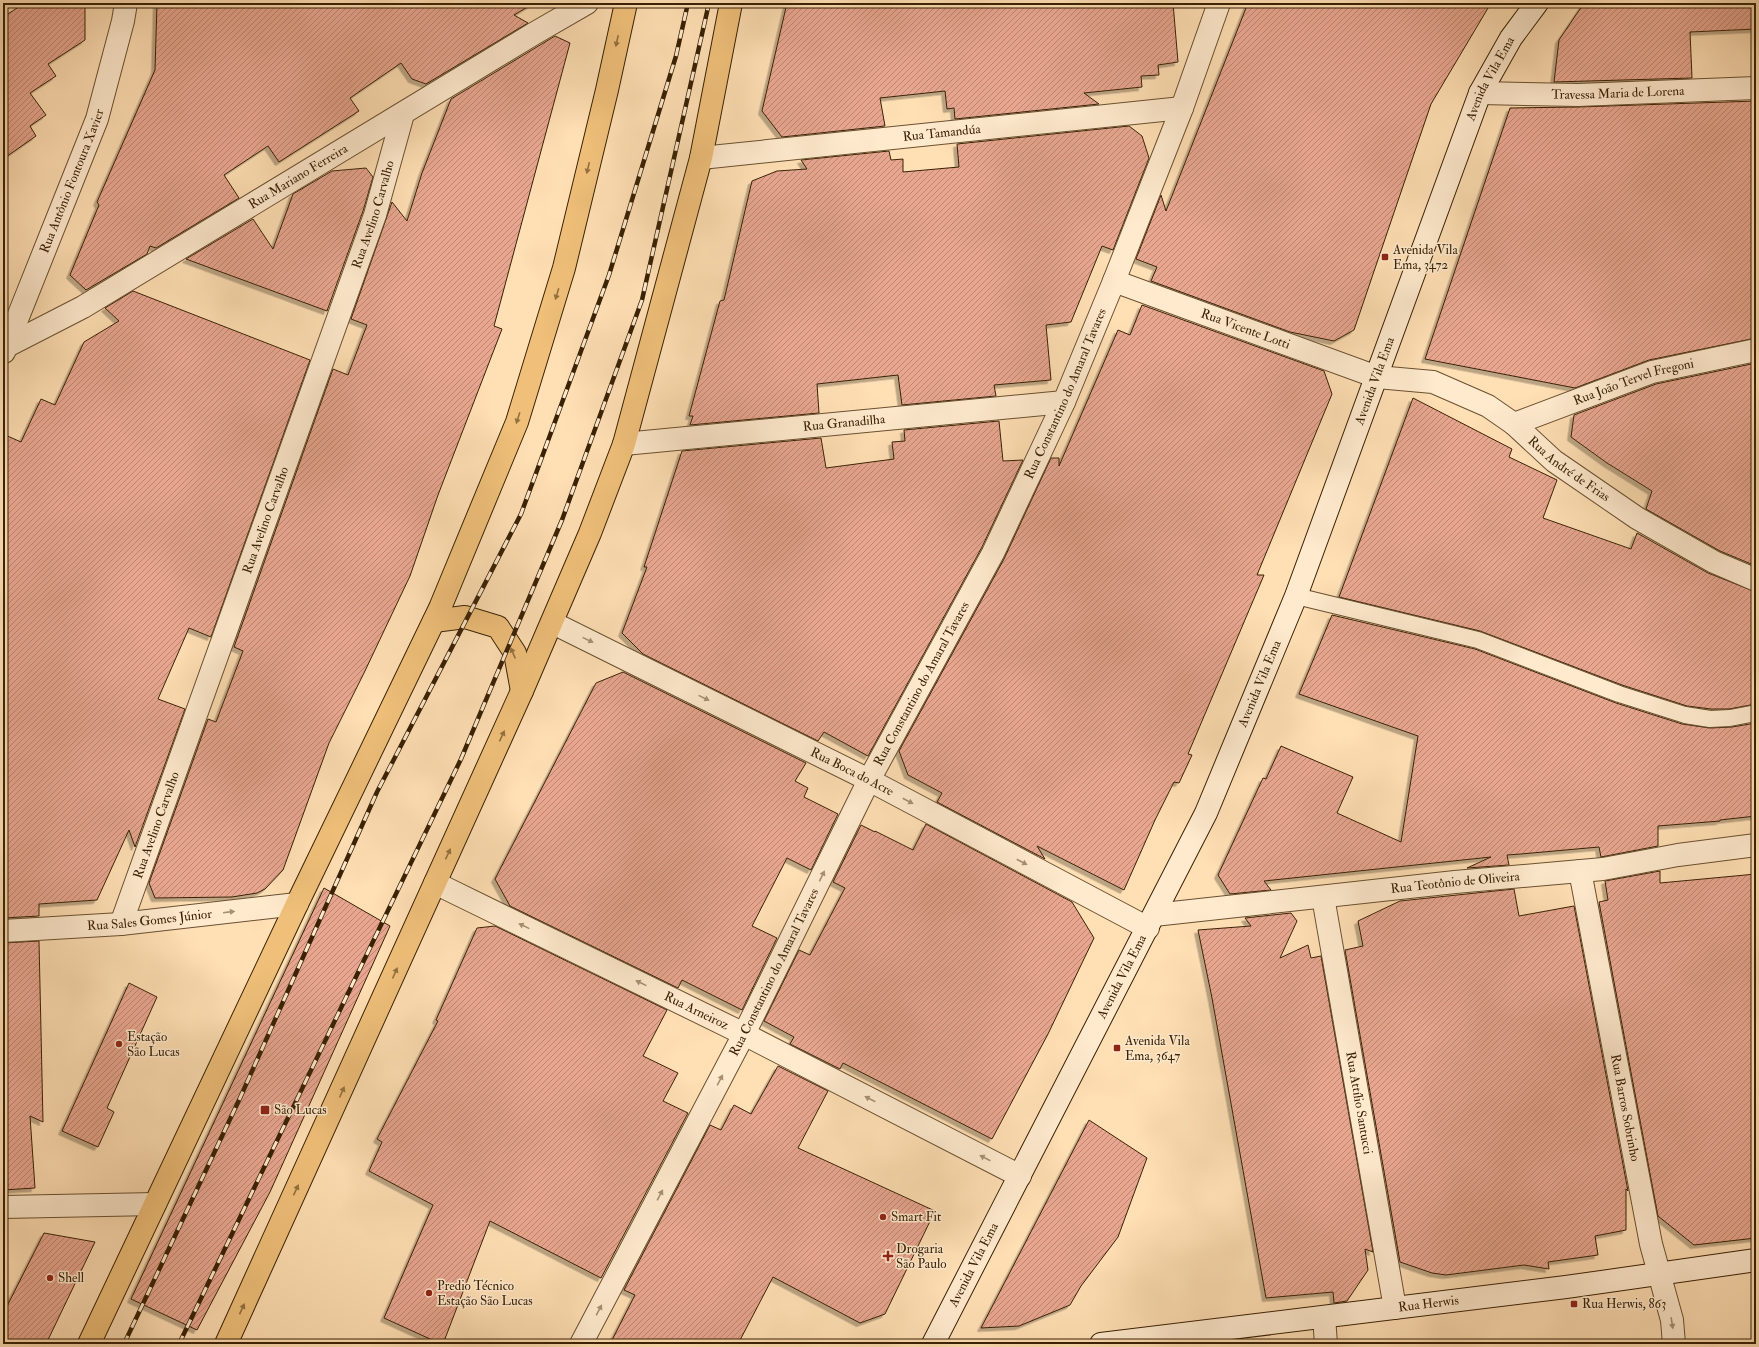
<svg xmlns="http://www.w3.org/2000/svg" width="1759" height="1347" font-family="'IM FELL Double Pica',serif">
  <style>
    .building { fill: url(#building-hatch); stroke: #392104; filter: url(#shadow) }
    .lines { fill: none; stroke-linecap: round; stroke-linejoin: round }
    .service-casing { stroke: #6a5030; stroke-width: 18 }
    .minor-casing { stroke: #6a5030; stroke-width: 24 }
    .secondary-casing { stroke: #392104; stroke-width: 24 }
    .primary-casing { stroke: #392104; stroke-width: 24 }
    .service { stroke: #ffeace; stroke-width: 16 }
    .minor { stroke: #ffeace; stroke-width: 22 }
    .secondary { stroke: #ffeace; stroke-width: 22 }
    .primary { stroke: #f0c07a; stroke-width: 22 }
    .rail-casing { stroke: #392104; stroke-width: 4.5 }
    .rail { stroke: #ffeace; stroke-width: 3; stroke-dasharray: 9; stroke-linecap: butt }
    .oneway { fill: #94703f }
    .oneway2 { fill: #a69073 }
    .poi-dot { fill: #8f2418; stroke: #ffeace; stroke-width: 1.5 }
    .labels { text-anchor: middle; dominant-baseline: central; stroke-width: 3; stroke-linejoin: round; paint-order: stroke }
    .street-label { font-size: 13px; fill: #392104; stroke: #ffeace }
    .poi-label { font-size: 13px; fill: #392104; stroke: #ffeace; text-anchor: start }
  </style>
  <defs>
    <pattern id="building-hatch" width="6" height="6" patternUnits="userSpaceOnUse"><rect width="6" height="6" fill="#e8a690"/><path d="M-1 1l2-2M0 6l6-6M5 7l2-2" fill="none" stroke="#bd8773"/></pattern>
    <filter id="shadow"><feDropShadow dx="-3.5" dy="3.5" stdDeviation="0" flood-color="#0004"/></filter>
  </defs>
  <rect width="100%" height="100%" fill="#ffdfb4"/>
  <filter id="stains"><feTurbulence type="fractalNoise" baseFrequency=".005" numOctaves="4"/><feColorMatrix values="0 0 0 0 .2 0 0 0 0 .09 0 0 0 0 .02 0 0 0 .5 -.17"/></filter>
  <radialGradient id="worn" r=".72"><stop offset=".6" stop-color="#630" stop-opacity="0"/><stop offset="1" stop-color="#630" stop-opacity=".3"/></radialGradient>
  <g class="building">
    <polygon points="25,3 85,3 85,40 48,64 56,76 30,93 46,115 30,126 36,136 3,159 3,17"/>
    <polygon points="157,3 534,3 514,15 528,23 426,84 412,79 401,63 350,98 359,111 279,162 268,146 224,175 239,198 156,248 150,246 147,254 86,290 70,275 99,205 97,202 155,70"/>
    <polygon points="787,3 1173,3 1178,62 1158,65 1159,75 1141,76 1142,87 1084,93 1099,104 955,119 954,108 947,109 945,91 880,98 885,126 782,137 762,111"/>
    <polygon points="1248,3 1491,3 1431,104 1354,330 1334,341 1290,332 1151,281 1157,267 1136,259 1161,195 1166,211"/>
    <polygon points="1584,3 1756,3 1756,29 1690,32 1692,78 1554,82 1559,40"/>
    <polygon points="555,36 570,43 494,326 502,329 438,495 410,576 364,673 329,743 283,870 265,889 257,893 232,897 155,898 149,883 208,719 216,722 243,651 234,647 333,369 348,375 367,325 351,319 392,202 407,221 422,173 451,99"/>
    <polygon points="1756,101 1756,338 1649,360 1575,388 1425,359 1510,108 1578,107"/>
    <polygon points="1129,126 1142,136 1149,158 1113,250 1102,246 1071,322 1046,325 1051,380 994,385 996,396 902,405 898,375 817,384 819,413 690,425 693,416 689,416 720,301 724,300 752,181 777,171 807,169 801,160 889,151 891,160 903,159 903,172 959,167 957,144"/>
    <polygon points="366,168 373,177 363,211 327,311 186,259 253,219 273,249 293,194 332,171"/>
    <polygon points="133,291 310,360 211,637 189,628 158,699 185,709 135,847 129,830 97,900 39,904 39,916 3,918 3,434 21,442 41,399 55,405 84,342 119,321 105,308"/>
    <polygon points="1142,305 1324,371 1332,394 1257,575 1264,575 1188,754 1192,755 1179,783 1174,782 1155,820 1124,890 1037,846 1045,859 937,802 942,793 908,775 899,751 1004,559 1051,458 1059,458 1059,466 1118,330 1130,335"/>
    <polygon points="1756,363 1756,566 1720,551 1646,509 1652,491 1607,463 1571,437 1574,415 1656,384"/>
    <polygon points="1413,398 1512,449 1509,457 1557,480 1543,518 1631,549 1637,533 1708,573 1756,592 1756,704 1729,709 1711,709 1687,706 1622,685 1480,631 1339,597"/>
    <polygon points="999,421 1003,461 1023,460 982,547 868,756 824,732 818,741 643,654 622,633 647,567 644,567 682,451 821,438 826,468 894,459 892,442 905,441 904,430"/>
    <polygon points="1332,615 1475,649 1616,703 1682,724 1710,728 1732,727 1756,723 1756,816 1720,820 1720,821 1658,826 1658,846 1601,857 1599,847 1521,854 1507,855 1509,865 1467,868 1491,857 1264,881 1271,890 1230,894 1218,875 1263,778 1266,779 1281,746 1353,777 1337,813 1401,842 1418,736 1299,694"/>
    <polygon points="623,672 806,763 795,781 808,788 804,797 838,814 811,870 787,858 752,926 777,938 742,1010 682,980 678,988 510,906 495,879 596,683"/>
    <polygon points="926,824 1072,902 1094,938 1048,1034 992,1139 843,1063 840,1069 790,1044 794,1037 764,1021 799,950 810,955 845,888 833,882 861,825 875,832 875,831 913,850"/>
    <polygon points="1660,871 1660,883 1756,874 1756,1238 1694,1245 1658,1216 1599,902 1608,900 1605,881"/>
    <polygon points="324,888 390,926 270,1192 197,1330 131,1299"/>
    <polygon points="1514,889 1519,916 1574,906 1628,1191 1626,1189 1626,1230 1595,1236 1598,1255 1548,1262 1549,1269 1524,1265 1446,1275 1432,1273 1400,1262 1345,950 1363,946 1358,921 1400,901"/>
    <polygon points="1291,913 1297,921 1280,958 1308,945 1311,958 1321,956 1373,1252 1365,1249 1368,1270 1347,1301 1334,1303 1333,1292 1266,1298 1212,998 1198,930 1251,926 1245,918"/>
    <polygon points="495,926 667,1010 643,1056 678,1073 663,1101 688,1113 601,1278 490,1221 443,1344 441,1344 384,1318 433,1205 369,1171 382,1142 377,1139 438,1021 436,1020 477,928"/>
    <polygon points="39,941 43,1122 30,1116 35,1188 3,1190 3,943"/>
    <polygon points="129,983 157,997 107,1108 114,1112 98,1147 62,1131"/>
    <polygon points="778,1066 828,1091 798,1148 935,1211 885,1314 860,1323 773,1277 738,1344 610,1344 635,1295 624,1290 710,1125 721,1130 734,1105 751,1114"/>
    <polygon points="1089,1120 1147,1158 1118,1237 1081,1286 1070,1305 1019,1326 981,1328"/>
    <polygon points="44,1233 95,1242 46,1344 3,1344 3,1314"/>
  </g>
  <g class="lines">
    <g class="service-casing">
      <polyline id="service" points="1296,596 1478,640 1619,694 1685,715 1710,719 1730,718 1756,713"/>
    </g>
    <g class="minor-casing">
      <g id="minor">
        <path id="s1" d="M1480 93 1578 95 1756 88"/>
        <path id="s2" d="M701 158 1182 108"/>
        <path id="s3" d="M1114 281 1377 377 1433 382 1488 406 1514 424 1554 461 1637 518 1714 562 1756 580"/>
        <path id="s4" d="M7 346 83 307 535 33 587 3"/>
        <path id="s5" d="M4 352 97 119 123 21 126 3"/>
        <path id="s6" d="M1514 424 1652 372 1756 350"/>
        <path id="s7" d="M624 444 1064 402"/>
        <path id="s8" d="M553 623 869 780 1148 928"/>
        <path id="s9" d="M1580 871 1651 1244 1672 1320 1674 1344"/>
        <path id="s10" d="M435 883 744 1034 1020 1176"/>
        <path id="s11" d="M1323 897 1395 1308"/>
        <path id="s12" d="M1154 915 1455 882 1603 869 1678 855 1756 845"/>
        <path id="s13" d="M121 924 375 215 403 114"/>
        <path id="s14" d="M3 931 121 924 297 904"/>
        <polyline points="3,1207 155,1204"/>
        <polyline points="1324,1317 1326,1344"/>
        <path id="s15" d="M581 1344 744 1034 869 780 993 553 1064 402 1114 281 1182 108 1219 3"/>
      </g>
    </g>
    <g class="secondary-casing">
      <g id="secondary">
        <path id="s16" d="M933 1344 1206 813 1296 596 1480 93 1511 38 1537 3"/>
        <path id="s17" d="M1101 1344 1566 1287 1756 1260"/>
      </g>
    </g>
    <g class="primary-casing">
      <g id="primary">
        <polyline points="434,621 465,617 498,627 515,653 522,691"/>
        <polyline points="89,1344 297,904 440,608 517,422 564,268 607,90 626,3"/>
        <polyline points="226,1344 522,691 590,533 624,444 701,158 731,3"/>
      </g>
    </g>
    <use href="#service" class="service"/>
    <use href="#minor" class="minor"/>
    <use href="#secondary" class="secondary"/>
    <use href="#primary" class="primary"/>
    <g class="rail-casing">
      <g id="rail">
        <polyline points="124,1344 240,1098 377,792 521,514 609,275 676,56 688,3"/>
        <polyline points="179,1344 461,759 562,520 642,300 709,3"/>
      </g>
    </g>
    <use href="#rail" class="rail"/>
  </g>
  <defs><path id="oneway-solid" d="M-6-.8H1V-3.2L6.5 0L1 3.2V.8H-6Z"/></defs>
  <g class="oneway">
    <use href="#oneway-solid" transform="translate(617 41) rotate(102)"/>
    <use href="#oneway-solid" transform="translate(588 168) rotate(103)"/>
    <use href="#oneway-solid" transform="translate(557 294) rotate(107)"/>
    <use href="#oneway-solid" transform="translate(518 418) rotate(108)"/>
    <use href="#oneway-solid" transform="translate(513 653) rotate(-113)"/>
    <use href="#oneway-solid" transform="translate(502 736) rotate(-65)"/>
    <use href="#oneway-solid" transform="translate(448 854) rotate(-65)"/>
    <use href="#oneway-solid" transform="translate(395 973) rotate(-66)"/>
    <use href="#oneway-solid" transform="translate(342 1092) rotate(-66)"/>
    <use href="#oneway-solid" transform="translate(296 1190) rotate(-65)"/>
    <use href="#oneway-solid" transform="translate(242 1309) rotate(-65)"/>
  </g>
  <g class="oneway2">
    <use href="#oneway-solid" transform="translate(588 640) rotate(26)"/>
    <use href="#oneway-solid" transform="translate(704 698) rotate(26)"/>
    <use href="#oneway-solid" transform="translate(908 801) rotate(28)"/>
    <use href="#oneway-solid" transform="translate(1022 862) rotate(28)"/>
    <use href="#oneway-solid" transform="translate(822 876) rotate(-64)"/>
    <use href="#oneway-solid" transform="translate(229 912) rotate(-7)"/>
    <use href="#oneway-solid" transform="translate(524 926) rotate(-154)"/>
    <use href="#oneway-solid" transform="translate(641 983) rotate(-154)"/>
    <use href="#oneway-solid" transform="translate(720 1080) rotate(-62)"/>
    <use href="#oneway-solid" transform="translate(870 1099) rotate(-153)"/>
    <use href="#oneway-solid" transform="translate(985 1158) rotate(-153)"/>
    <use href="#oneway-solid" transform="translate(660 1195) rotate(-62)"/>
    <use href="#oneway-solid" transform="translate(599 1310) rotate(-62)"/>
    <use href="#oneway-solid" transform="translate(1672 1323) rotate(81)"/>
  </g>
  <g class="poi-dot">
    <rect x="1381" y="253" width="8" height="8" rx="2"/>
    <circle cx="119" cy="1044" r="4"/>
    <rect x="1113" y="1044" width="8" height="8" rx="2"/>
    <rect x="260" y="1105" width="10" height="10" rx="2"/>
    <circle cx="883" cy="1217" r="4"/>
    <path d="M886 1250h4v4h4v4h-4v4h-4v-4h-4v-4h4z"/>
    <circle cx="50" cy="1278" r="4"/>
    <circle cx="429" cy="1293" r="4"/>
    <rect x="1570" y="1300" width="8" height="8" rx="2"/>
  </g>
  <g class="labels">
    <g class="street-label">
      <text stroke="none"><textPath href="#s16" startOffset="1385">Avenida Vila Ema</textPath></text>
      <text stroke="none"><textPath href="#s1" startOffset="138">Travessa Maria de Lorena</textPath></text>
      <text stroke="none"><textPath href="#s2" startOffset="242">Rua Tamandúa</textPath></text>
      <text stroke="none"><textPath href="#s4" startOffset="337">Rua Mariano Ferreira</textPath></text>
      <text stroke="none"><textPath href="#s5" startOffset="184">Rua Antônio Fontoura Xavier</textPath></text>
      <text stroke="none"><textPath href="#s13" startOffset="753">Rua Avelino Carvalho</textPath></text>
      <text stroke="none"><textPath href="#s3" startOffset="140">Rua Vicente Lotti</textPath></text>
      <text stroke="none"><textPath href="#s16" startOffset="1061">Avenida Vila Ema</textPath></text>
      <text stroke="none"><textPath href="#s6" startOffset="127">Rua João Tervel Fregoni</textPath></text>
      <text stroke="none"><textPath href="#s15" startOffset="1067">Rua Constantino do Amaral Tavares</textPath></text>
      <text stroke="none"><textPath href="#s7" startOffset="221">Rua Granadilha</textPath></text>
      <text stroke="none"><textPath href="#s3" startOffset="499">Rua André de Frias</textPath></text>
      <text stroke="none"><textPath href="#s13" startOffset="429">Rua Avelino Carvalho</textPath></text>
      <text stroke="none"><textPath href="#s15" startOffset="743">Rua Constantino do Amaral Tavares</textPath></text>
      <text stroke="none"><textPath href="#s16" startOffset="737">Avenida Vila Ema</textPath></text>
      <text stroke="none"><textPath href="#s8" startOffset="334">Rua Boca do Acre</textPath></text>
      <text stroke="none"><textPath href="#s13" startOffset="105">Rua Avelino Carvalho</textPath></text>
      <text stroke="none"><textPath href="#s12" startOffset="303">Rua Teotônio de Oliveira</textPath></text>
      <text stroke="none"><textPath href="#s14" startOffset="147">Rua Sales Gomes Júnior</textPath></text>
      <text stroke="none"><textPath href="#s15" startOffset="419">Rua Constantino do Amaral Tavares</textPath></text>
      <text stroke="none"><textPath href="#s16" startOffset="413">Avenida Vila Ema</textPath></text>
      <text stroke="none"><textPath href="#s10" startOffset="291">Rua Arneiroz</textPath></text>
      <text stroke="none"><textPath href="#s11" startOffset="209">Rua Attílio Santucci</textPath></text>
      <text stroke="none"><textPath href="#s9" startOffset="241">Rua Barros Sobrinho</textPath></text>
      <text stroke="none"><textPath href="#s16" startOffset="89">Avenida Vila Ema</textPath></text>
      <text stroke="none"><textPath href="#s17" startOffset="330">Rua Herwis</textPath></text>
    </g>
    <g class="poi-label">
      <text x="1393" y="250">Avenida Vila<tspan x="1393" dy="15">Ema, 3472</tspan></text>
      <text x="127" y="1037">Estação<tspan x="127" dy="15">São Lucas</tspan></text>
      <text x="1125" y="1041">Avenida Vila<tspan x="1125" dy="15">Ema, 3647</tspan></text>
      <text x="274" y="1110">São Lucas</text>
      <text x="891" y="1217">Smart Fit</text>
      <text x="896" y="1249">Drogaria<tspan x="896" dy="15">São Paulo</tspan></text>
      <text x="58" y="1278">Shell</text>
      <text x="437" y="1286">Predio Técnico<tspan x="437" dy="15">Estação São Lucas</tspan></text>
      <text x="1582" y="1304">Rua Herwis, 863</text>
    </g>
  </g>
  <rect width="1759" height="1347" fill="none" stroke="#ffdfb4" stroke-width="16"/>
  <rect x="4" y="4" width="1751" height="1339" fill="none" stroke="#392104" stroke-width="2"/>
  <rect x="8" y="8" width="1743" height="1331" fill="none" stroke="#392104"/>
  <rect width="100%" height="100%" filter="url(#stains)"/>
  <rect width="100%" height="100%" fill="url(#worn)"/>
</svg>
